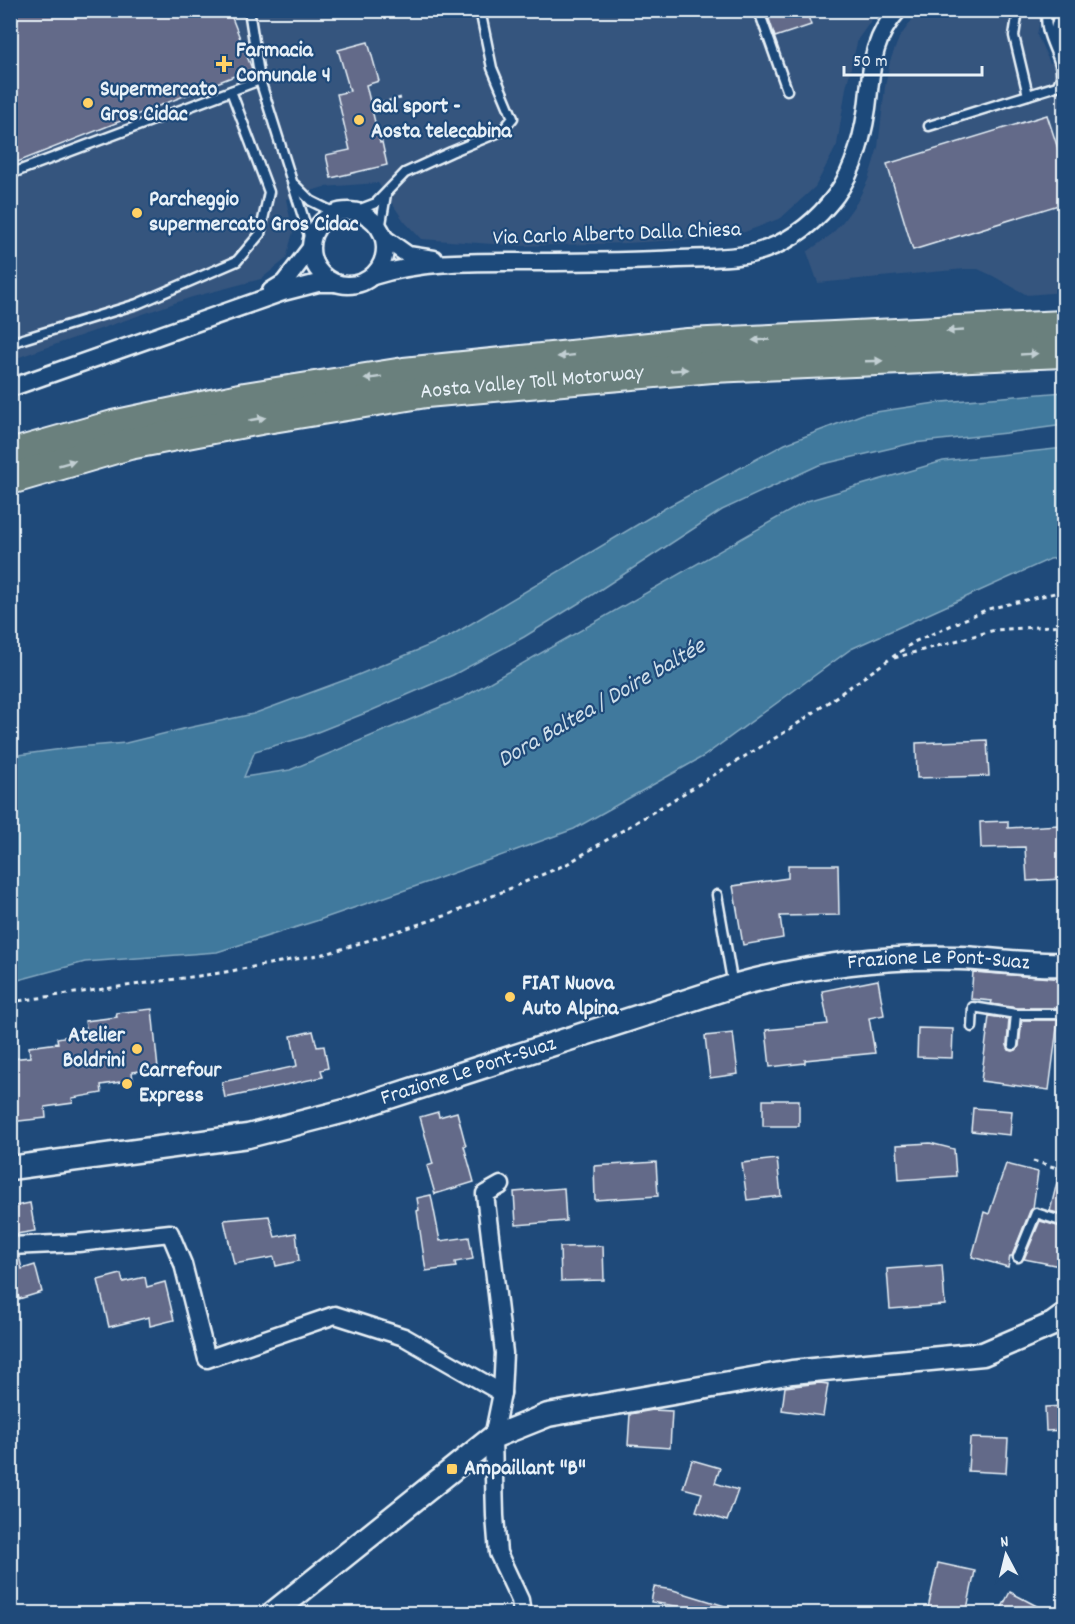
<svg xmlns="http://www.w3.org/2000/svg" width="1075" height="1624" font-family="Dekko,sans-serif">
  <style>
    .built { fill: #34547e }
    .water { fill: #41799d; stroke: #84a9c1; stroke-width: 1.5 }
    .building { fill: #646b89; stroke: #e8f1f8; stroke-width: 1.5 }
    .lines { fill: none; stroke-linecap: round; stroke-linejoin: round }
    .service-casing { stroke: #e8f1f8; stroke-width: 13 }
    .minor-casing { stroke: #e8f1f8; stroke-width: 21 }
    .secondary-casing { stroke: #e8f1f8; stroke-width: 27 }
    .motorway-casing { stroke: #e8f1f8; stroke-width: 34 }
    .path { stroke: #e8f1f8; stroke-width: 3; stroke-dasharray: 4.5 4.5; stroke-linecap: butt }
    .service { stroke: #1f4a7a; stroke-width: 8 }
    .minor { stroke: #1f4a7a; stroke-width: 16 }
    .secondary { stroke: #1f4a7a; stroke-width: 22 }
    .motorway { stroke: #6a807d; stroke-width: 30 }
    .oneway { fill: #c2cfd3 }
    .poi-dot { fill: #ffd166; stroke: #1f4a7a; stroke-width: 2 }
    .labels { text-anchor: middle; dominant-baseline: central; stroke-width: 4.5; stroke-linejoin: round; paint-order: stroke }
    .poi-label { font-size: 22px; font-weight: bold; fill: #e8f1f8; stroke: #1f4a7a; text-anchor: start }
    .street-label { font-size: 22px; fill: #e8f1f8; stroke: #1f4a7a }
    .water-label { font-size: 24px; font-style: italic; fill: #cfdfea; stroke: #1f4a7a }
  </style>
  <rect width="100%" height="100%" fill="#1f4a7a"/>
  <filter id="ink" filterUnits="userSpaceOnUse"><feTurbulence type="fractalNoise" baseFrequency=".0167" numOctaves="2"/><feDisplacementMap in="SourceGraphic" scale="12" xChannelSelector="R" yChannelSelector="G"/><feConvolveMatrix kernelMatrix="1 2 1 2 8 2 1 2 1" color-interpolation-filters="sRGB"/></filter>
  <g filter="url(#ink)">
    <g class="built">
      <polygon points="10,11 878,11 858,39 846,88 837,145 815,187 781,218 745,232 709,238 627,243 522,246 421,239 404,221 378,183 324,187 286,199 293,232 286,259 261,279 189,298 11,360"/>
      <polygon points="922,11 1042,11 1037,35 1050,63 1064,55 1064,292 1027,295 993,276 978,269 965,269 818,283 807,252 832,234 844,220 857,202 868,180 878,147 885,87 890,61 899,38 912,20"/>
    </g>
    <polygon class="water" points="1064,392 1064,425 1006,433 913,443 819,465 722,510 592,595 524,637 453,675 368,712 305,737 255,751 244,777 290,770 464,697 807,501 943,461 1064,448 1064,557 1050,559 851,649 704,756 574,829 434,880 316,921 217,952 85,962 11,982 11,756 77,747 126,743 183,729 253,714 353,677 447,638 667,507 785,444 863,414 942,402"/>
    <g class="building">
      <polygon points="10,10 229,10 252,69 10,165"/>
      <polygon points="766,10 806,10 811,25 775,37"/>
      <polygon points="368,42 379,81 366,85 380,143 382,142 387,165 331,178 326,155 350,150 337,94 350,91 338,50"/>
      <polygon points="1047,115 1065,170 1065,203 913,250 887,164"/>
      <polygon points="987,740 989,776 917,778 916,743"/>
      <polygon points="1008,821 1008,828 1059,825 1062,879 1027,881 1025,847 981,848 980,822"/>
      <polygon points="788,865 838,865 839,915 780,916 783,938 743,945 733,886 788,878"/>
      <polygon points="973,972 1065,979 1065,1006 1060,1006 1060,1008 1017,1008 991,1004 992,1001 971,999"/>
      <polygon points="878,980 884,1015 869,1018 875,1053 805,1060 805,1063 770,1067 766,1030 828,1024 822,991"/>
      <polygon points="152,1009 158,1069 132,1072 133,1080 101,1085 102,1093 72,1098 73,1103 45,1107 46,1118 10,1122 10,1059 30,1057 29,1047 58,1043 57,1038 87,1033 85,1021 117,1017 116,1013"/>
      <polygon points="989,1016 1009,1019 1007,1045 1009,1050 1013,1051 1016,1050 1019,1046 1022,1020 1058,1020 1049,1090 981,1081"/>
      <polygon points="918,1028 953,1029 952,1058 917,1057"/>
      <polygon points="313,1031 317,1047 324,1046 328,1068 321,1070 323,1077 225,1098 222,1082 297,1066 291,1036"/>
      <polygon points="733,1033 738,1074 710,1078 705,1036"/>
      <rect x="763" y="1100" width="36" height="26"/>
      <polygon points="973,1108 1012,1111 1010,1135 971,1131"/>
      <polygon points="438,1112 439,1117 457,1112 466,1146 464,1146 474,1182 435,1194 427,1166 433,1164 420,1117"/>
      <polygon points="930,1143 954,1149 956,1176 899,1180 897,1145"/>
      <polygon points="777,1159 781,1196 747,1200 742,1163"/>
      <polygon points="656,1162 658,1196 595,1200 594,1166"/>
      <polygon points="1006,1164 1038,1172 1033,1208 1030,1211 1012,1256 1010,1256 1008,1267 972,1257 984,1212 989,1214"/>
      <polygon points="1059,1174 1065,1174 1065,1215 1050,1211"/>
      <polygon points="564,1188 566,1221 516,1225 514,1192"/>
      <polygon points="431,1195 440,1241 469,1237 473,1259 455,1262 456,1267 426,1271 417,1211 419,1210 417,1198"/>
      <polygon points="30,1203 35,1231 10,1235 10,1207"/>
      <polygon points="269,1216 275,1237 296,1233 299,1261 276,1266 274,1257 234,1264 224,1220"/>
      <polygon points="1040,1221 1065,1228 1065,1267 1024,1259"/>
      <polygon points="603,1246 604,1280 561,1281 560,1247"/>
      <polygon points="10,1256 19,1256 22,1269 35,1265 42,1292 19,1299 16,1288 10,1289"/>
      <polygon points="942,1265 945,1305 890,1309 887,1269"/>
      <polygon points="121,1274 123,1282 145,1277 147,1287 165,1282 174,1320 150,1326 149,1317 109,1327 98,1280"/>
      <polygon points="820,1383 828,1384 823,1416 782,1410 785,1387"/>
      <polygon points="1065,1406 1065,1430 1046,1431 1045,1407"/>
      <polygon points="653,1410 672,1411 670,1448 628,1445 630,1414"/>
      <polygon points="970,1438 1008,1439 1006,1473 968,1471"/>
      <polygon points="692,1460 720,1468 715,1483 738,1490 727,1521 696,1511 702,1493 683,1488"/>
      <polygon points="938,1563 975,1571 966,1614 953,1614 928,1608"/>
      <polygon points="654,1587 673,1590 738,1610 737,1614 680,1614 682,1607 651,1602"/>
      <polygon points="1010,1592 1052,1614 1009,1614 1001,1609"/>
    </g>
    <g class="lines">
      <g class="service-casing">
        <g id="service">
          <polyline points="249,10 260,80"/>
          <polyline points="755,10 760,14 787,90"/>
          <polyline points="1018,10 1014,36 1028,95"/>
          <polyline points="1054,44 1054,32 1060,10"/>
          <path d="M929 126 1057 86C1058 85 1061 78 1061 77 1063 55 1042 38 1047 10"/>
          <polyline points="10,174 260,80 311,242"/>
          <polyline points="295,185 311,201 335,213"/>
          <polyline points="355,211 376,203 405,173 451,152 502,131 513,118 492,68 480,10"/>
          <polyline points="380,230 386,194"/>
          <polyline points="10,343 137,304 237,261 260,234 269,192 231,91"/>
          <polyline points="717,895 733,986"/>
          <polyline points="972,1027 973,1007 1016,1014 1064,1014"/>
          <polyline points="1013,1045 1016,1014"/>
          <polyline points="1018,1257 1036,1213 1064,1222"/>
        </g>
      </g>
      <g class="minor-casing">
        <g id="minor">
          <circle cx="348" cy="248" r="37"/>
          <polyline points="384,238 408,255 434,259"/>
          <path d="M373 276C424 260 478 262 531 262 579 262 628 262 677 259 699 258 733 259 754 253 784 245 809 228 829 204 852 178 862 142 867 108 872 70 870 42 898 10"/>
          <polyline points="271,291 284,283 310,249"/>
          <polyline points="10,388 283,292 318,283 334,283"/>
          <polyline points="501,1185 485,1194 504,1353 502,1393 493,1437 495,1516 498,1553 520,1600 522,1614"/>
          <polyline points="10,1246 78,1243 170,1233 183,1264 207,1359 335,1315 404,1337 502,1393"/>
        </g>
      </g>
      <g class="secondary-casing">
        <g id="secondary">
          <path id="s1" d="M10 1168 248 1136 349 1110 733 986C806 966 884 956 959 958 994 959 1030 966 1064 964"/>
          <polyline points="272,1614 493,1437 548,1415 792,1372 983,1354 1053,1324 1064,1316"/>
        </g>
      </g>
      <g class="motorway-casing">
        <g id="motorway">
          <polyline points="10,455 113,426 245,398 404,373 688,344 1064,326"/>
          <path id="s2" d="M10 479 129 444 260 419 426 392 712 367 1064 352"/>
        </g>
      </g>
      <g class="path">
        <polyline points="371,105 401,98"/>
        <polyline points="894,658 995,630 1064,625"/>
        <polyline points="10,1002 220,973 329,953 448,915 567,864 790,729 914,642 988,609 1063,591"/>
        <polyline points="1033,1161 1064,1170"/>
      </g>
      <use href="#service" class="service"/>
      <use href="#minor" class="minor"/>
      <use href="#secondary" class="secondary"/>
      <use href="#motorway" class="motorway"/>
    </g>
    <defs><path id="oneway-solid" d="M-6-.8H1V-3.2L6.5 0L1 3.2V.8H-6Z" transform="scale(1.5)"/></defs>
    <g class="oneway">
      <use href="#oneway-solid" transform="translate(955 331) rotate(177)"/>
      <use href="#oneway-solid" transform="translate(761 340) rotate(177)"/>
      <use href="#oneway-solid" transform="translate(1029 354) rotate(-3)"/>
      <use href="#oneway-solid" transform="translate(566 356) rotate(174)"/>
      <use href="#oneway-solid" transform="translate(874 361) rotate(-2)"/>
      <use href="#oneway-solid" transform="translate(679 370) rotate(-5)"/>
      <use href="#oneway-solid" transform="translate(373 378) rotate(171)"/>
      <use href="#oneway-solid" transform="translate(257 419) rotate(-10)"/>
      <use href="#oneway-solid" transform="translate(67 463) rotate(-16)"/>
    </g>
  </g>
  <g class="poi-dot">
    <path d="M221 55h6v6h6v6h-6v6h-6v-6h-6v-6h6z"/>
    <circle cx="88" cy="103" r="6"/>
    <circle cx="359" cy="120" r="6"/>
    <circle cx="137" cy="213" r="6"/>
    <circle cx="510" cy="997" r="6"/>
    <circle cx="137" cy="1049" r="6"/>
    <circle cx="127" cy="1084" r="6"/>
    <rect x="446" y="1463" width="12" height="12" rx="3"/>
  </g>
  <g class="labels">
    <g class="poi-label">
      <text x="236" y="51">Farmacia<tspan x="236" dy="25">Comunale 4</tspan></text>
      <text x="100" y="90">Supermercato<tspan x="100" dy="25">Gros Cidac</tspan></text>
      <text x="371" y="107">Gal sport -<tspan x="371" dy="25">Aosta telecabina</tspan></text>
      <text x="149" y="200">Parcheggio<tspan x="149" dy="25">supermercato Gros Cidac</tspan></text>
      <text x="522" y="984">FIAT Nuova<tspan x="522" dy="25">Auto Alpina</tspan></text>
      <text x="125" y="1036" text-anchor="end">Atelier<tspan x="125" dy="25">Boldrini</tspan></text>
      <text x="139" y="1071">Carrefour<tspan x="139" dy="25">Express</tspan></text>
      <text x="464" y="1469">Ampaillant "B"</text>
    </g>
    <g class="street-label">
      <text transform="translate(617 235) rotate(-2)">Via Carlo Alberto Dalla Chiesa</text>
      <text stroke="none"><textPath href="#s2" startOffset="532">Aosta Valley Toll Motorway</textPath></text>
      <text stroke="none"><textPath href="#s1" startOffset="956">Frazione Le Pont-Suaz</textPath></text>
      <text stroke="none"><textPath href="#s1" startOffset="470">Frazione Le Pont-Suaz</textPath></text>
    </g>
    <g class="water-label">
      <text transform="translate(602 704) rotate(-30)">Dora Baltea / Doire baltée</text>
    </g>
  </g>
  <rect width="1075" height="1624" fill="none" stroke="#1f4a7a" stroke-width="36"/>
  <rect x="18" y="18" width="1039" height="1588" fill="none" stroke="#e8f1f8" stroke-width="2" filter="url(#ink)"/>
  <g transform="translate(1006 1555) rotate(353)" stroke="#1f4a7a" stroke-width="4.5" paint-order="stroke">
  <path d="M0-4.5L10 22L0 15L-10 22Z" fill="#e8f1f8"/>
  <text y="-9" font-size="16" font-weight="bold" text-anchor="middle" fill="#e8f1f8">N</text>
  </g>
  <path d="M844 66v9h138v-9" fill="none" stroke="#e8f1f8" stroke-width="3"/>
  <text x="853" y="66" font-size="18" fill="#e8f1f8" stroke="#1f4a7a" stroke-width="4.5" paint-order="stroke">50 m</text>
</svg>
